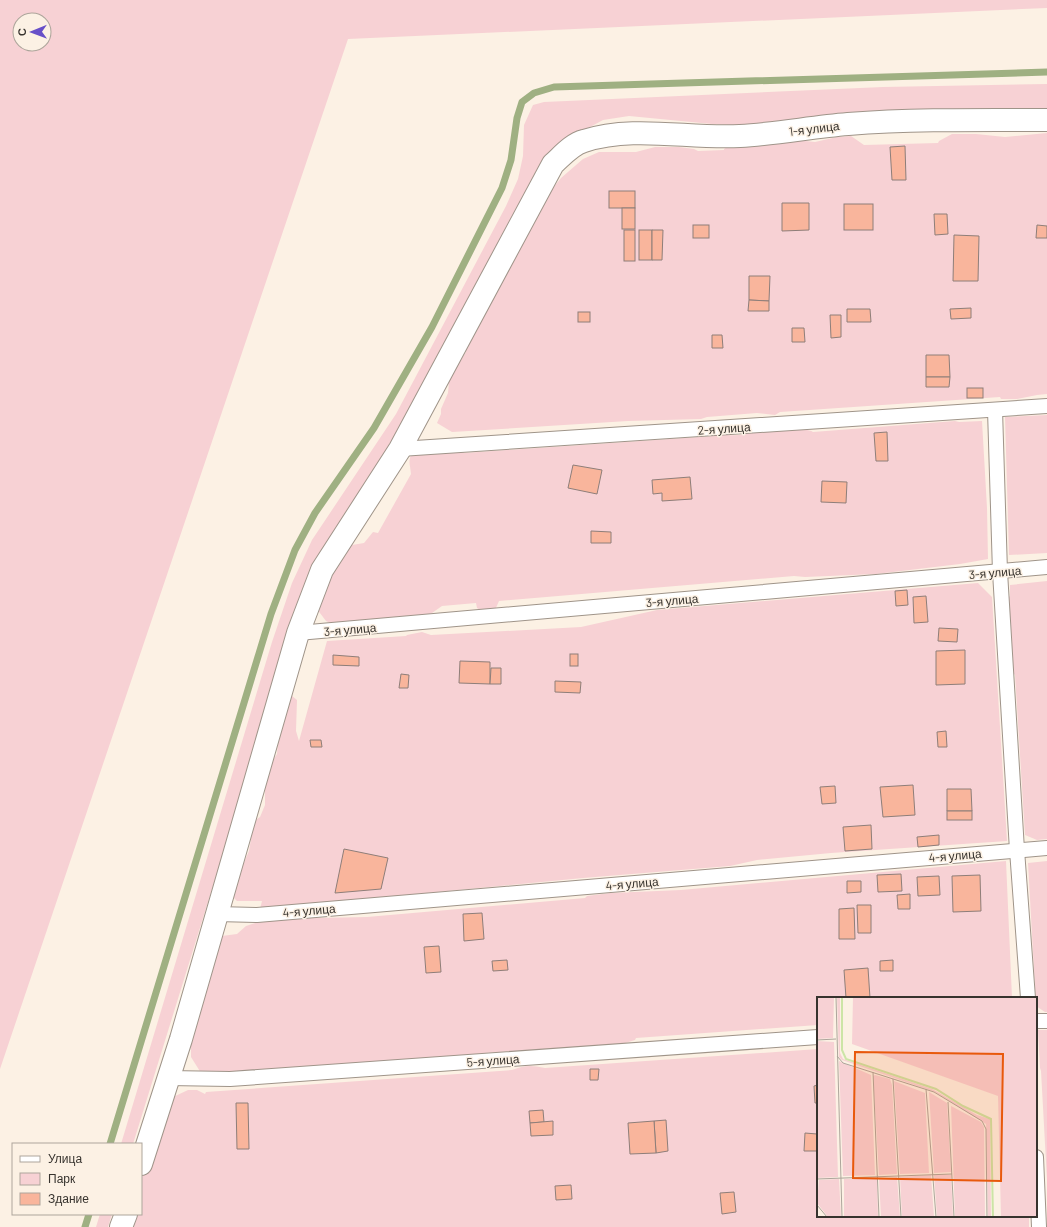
<svg xmlns="http://www.w3.org/2000/svg" width="1047" height="1227" font-family="Barlow,sans-serif">
  <style>
    .green { fill: #f7d1d4; fill-rule: evenodd }
    .lines { fill: none; stroke-linecap: round; stroke-linejoin: round }
    .stream { stroke: #9fb082; stroke-width: 7 }
    .building { fill: #f9b59c; stroke: #8e7e79 }
    .lane-casing { stroke: #9f9489; stroke-width: 16 }
    .street-casing { stroke: #9f9489; stroke-width: 24 }
    .lane { stroke: #fff; stroke-width: 14 }
    .street { stroke: #fff; stroke-width: 22 }
    .labels { text-anchor: middle; dominant-baseline: central; stroke-width: 3; stroke-linejoin: round; paint-order: stroke }
    .street-label { font-size: 12px; fill: #37332e; stroke: #fcf1e4 }
    .inset-river { fill: none; stroke: #cce5a6; stroke-width: 2 }
    .inset-road { fill: none; stroke: #ada59b; stroke-width: 1 }
    .view { fill: #e8590c; fill-opacity: 0.15; stroke: #e8590c; stroke-width: 2 }
    .inset-edge { fill: none; stroke: #37332e; stroke-width: 2 }
  </style>
  <rect width="100%" height="100%" fill="#fcf1e4"/>
  <g class="green">
    <path d="M0 0H1047V8L348 39 0 1069ZM20 20H44V44H20Z"/>
    <polygon points="1047,84 1047,111 751,126 712,124 629,116 603,120 579,133 407,418 353,502 229,834 133,1144 121,1144 272,642 292,583 312,540 396,414 506,206 518,179 523,156 524,125 533,105 544,102 883,87"/>
    <polygon points="1047,133 1047,394 1037,395 1017,399 1001,399 1000,397 780,412 775,415 757,413 707,417 701,419 628,421 469,431 452,432 437,423 441,414 441,409 448,393 449,382 455,369 466,352 465,341 536,209 561,178 583,159 599,152 636,152 655,147 679,147 694,149 698,151 724,150 724,149 736,142 796,140 815,142 837,137 851,136 864,145 938,143 939,141 952,134 976,134 1005,137"/>
    <polygon points="1047,415 1047,553 1009,555 1005,417"/>
    <path d="M955 421 959 422 982 421 987 508 988 559 960 564 876 574 805 577 794 576 499 601 495 610 483 612 477 608 476 603 442 606 432 613 419 618 342 628 326 621 317 609 319 599 346 550 352 545 364 543 373 532 378 533 411 474C410 462 407 461 414 450L461 448 464 453 713 436 721 433C733 438 745 434 757 431 767 429 805 427 813 432Z"/>
    <polygon points="1047,581 1047,839 1037,840 1025,835 1015,675 1010,669 1006,600 1010,596 1010,585"/>
    <polygon points="978,583 992,597 1007,841 831,853 757,860 730,866 583,878 260,909 262,901 237,901 230,894 249,851 251,839 248,829 254,821 260,817 265,805 265,778 269,766 277,754 279,728 284,705 292,696 297,700 296,731 299,741 327,641 406,636 407,635 422,632 431,635 581,627 657,610"/>
    <polygon points="1006,861 1012,998 818,998 818,1025 636,1038 635,1040 622,1044 485,1053 394,1065 201,1073 191,1057 191,1032 222,936 237,934 246,926 268,919 367,917 585,898 587,896 610,893 681,890"/>
    <polygon points="1047,861 1047,1012 1045,1012 1036,1006 1028,863"/>
    <polygon points="1047,1030 1047,1180 1041,1071 1040,1068 1038,1030"/>
    <path d="M818 1049V1216H1029V1227H124L129 1214H141V1178L164 1110 171 1098 188 1090H197L205 1094 206 1092 512 1070C525 1065 531 1065 545 1068Z"/>
    <polygon points="100,1214 112,1214 108,1227 96,1227"/>
  </g>
  <g class="lines">
    <g class="stream">
      <polyline points="110,1144 271,614 295,550 315,513 374,428 432,327 502,188 511,160 517,118 522,102 534,93 554,87 1047,72"/>
      <polyline points="85,1227 89,1214"/>
    </g>
  </g>
  <g class="building">
    <polygon points="905,146 906,180 892,180 890,147"/>
    <rect x="609" y="191" width="26" height="17"/>
    <polygon points="782,203 809,203 809,230 782,231"/>
    <rect x="844" y="204" width="29" height="26"/>
    <rect x="622" y="208" width="13" height="21"/>
    <polygon points="934,214 947,214 948,234 935,235"/>
    <rect x="693" y="225" width="16" height="13"/>
    <polygon points="1037,225 1047,226 1047,238 1036,238"/>
    <rect x="624" y="230" width="11" height="31"/>
    <rect x="639" y="230" width="13" height="30"/>
    <polygon points="652,230 663,230 662,260 652,260"/>
    <polygon points="954,235 979,236 978,281 953,281"/>
    <polygon points="749,276 770,276 769,301 749,300"/>
    <polygon points="749,300 769,301 769,311 748,311"/>
    <polygon points="971,308 971,318 951,319 950,309"/>
    <polygon points="847,309 870,309 871,322 847,322"/>
    <rect x="578" y="312" width="12" height="10"/>
    <polygon points="830,315 841,315 841,337 831,338"/>
    <polygon points="792,328 804,328 805,342 792,342"/>
    <polygon points="712,335 722,335 723,348 712,348"/>
    <polygon points="926,355 949,355 950,377 926,377"/>
    <polygon points="926,377 950,377 949,387 926,387"/>
    <rect x="967" y="388" width="16" height="10"/>
    <polygon points="887,432 888,461 876,461 874,433"/>
    <polygon points="573,465 602,470 597,494 568,488"/>
    <polygon points="690,477 692,499 662,501 662,493 653,494 652,480"/>
    <polygon points="822,481 847,482 846,503 821,502"/>
    <polygon points="591,531 611,532 611,543 591,543"/>
    <polygon points="907,590 908,605 896,606 895,591"/>
    <polygon points="926,596 928,622 914,623 913,597"/>
    <polygon points="939,628 958,629 957,642 938,641"/>
    <polygon points="965,650 965,684 936,685 936,651"/>
    <rect x="570" y="654" width="8" height="12"/>
    <polygon points="333,655 359,657 359,666 333,665"/>
    <polygon points="460,661 490,662 490,684 459,683"/>
    <polygon points="491,668 501,668 501,684 490,684"/>
    <polygon points="401,674 409,675 408,688 399,688"/>
    <polygon points="555,681 581,682 580,693 555,692"/>
    <polygon points="946,731 947,747 938,747 937,732"/>
    <polygon points="310,740 321,740 322,747 311,747"/>
    <polygon points="913,785 915,815 883,817 880,787"/>
    <polygon points="835,786 836,803 822,804 820,787"/>
    <polygon points="947,789 971,789 972,811 947,811"/>
    <rect x="947" y="811" width="25" height="9"/>
    <polygon points="871,825 872,849 845,851 843,827"/>
    <polygon points="939,835 939,845 918,847 917,837"/>
    <polygon points="344,849 388,858 381,889 335,893"/>
    <polygon points="901,874 902,891 878,892 877,875"/>
    <polygon points="980,875 981,911 953,912 952,876"/>
    <polygon points="939,876 940,895 918,896 917,877"/>
    <polygon points="847,881 861,881 861,892 847,893"/>
    <polygon points="910,894 910,909 898,909 897,895"/>
    <polygon points="857,905 871,905 871,933 858,933"/>
    <polygon points="854,908 855,939 839,939 839,909"/>
    <polygon points="482,913 484,939 464,941 463,914"/>
    <polygon points="439,946 441,972 426,973 424,947"/>
    <polygon points="507,960 508,970 493,971 492,961"/>
    <polygon points="893,960 893,971 880,971 880,961"/>
    <polygon points="868,968 870,998 846,998 844,970"/>
    <polygon points="590,1069 599,1069 598,1080 590,1080"/>
    <polygon points="818,1085 818,1103 815,1103 814,1086"/>
    <polygon points="236,1103 248,1103 249,1149 237,1149"/>
    <polygon points="543,1110 544,1122 530,1123 529,1111"/>
    <polygon points="666,1120 668,1151 656,1153 654,1121"/>
    <polygon points="553,1121 553,1135 531,1136 530,1123"/>
    <polygon points="654,1121 656,1153 630,1154 628,1123"/>
    <polygon points="805,1133 817,1134 817,1151 804,1151"/>
    <polygon points="571,1185 572,1199 556,1200 555,1186"/>
    <polygon points="734,1192 736,1212 722,1214 720,1193"/>
  </g>
  <g class="lines">
    <g class="lane-casing">
      <g id="lane">
        <polyline points="995,410 1000,572 1017,850 1028,998"/>
        <polyline points="400,449 1047,406"/>
        <polyline points="298,633 1047,567"/>
        <polyline points="217,914 257,915 1047,848"/>
        <polyline points="1036,1021 1047,1021"/>
        <polyline points="168,1078 230,1079 818,1037"/>
        <polyline points="1036,1157 1039,1227"/>
      </g>
    </g>
    <g class="street-casing">
      <g id="street">
        <path d="M141 1164 181 1039 298 633 322 570 400 449 553 164C562 156 572 144 584 141 634 125 688 139 740 136 776 134 812 127 848 124 914 119 981 120 1047 120"/>
        <polyline points="121,1227 126,1214"/>
      </g>
    </g>
    <use href="#lane" class="lane"/>
    <use href="#street" class="street"/>
  </g>
  <g class="labels">
    <g class="street-label">
      <text transform="translate(814 128) rotate(-7)">1-я улица</text>
      <text transform="translate(724 428) rotate(-4)">2-я улица</text>
      <text transform="translate(995 572) rotate(-5)">3-я улица</text>
      <text transform="translate(672 600) rotate(-5)">3-я улица</text>
      <text transform="translate(350 629) rotate(-5)">3-я улица</text>
      <text transform="translate(955 855) rotate(-5)">4-я улица</text>
      <text transform="translate(632 883) rotate(-5)">4-я улица</text>
      <text transform="translate(309 910) rotate(-5)">4-я улица</text>
      <text transform="translate(493 1060) rotate(-4)">5-я улица</text>
    </g>
  </g>
  <g transform="translate(817 997)">
    <rect width="220" height="220" fill="#fcf1e4"/>
    <path d="M0 0H17L16 41 0 42ZM20 0H23V56L26 62 115 92 160 118 173 122 174 220H171L169 127 118 95 25 63 22 60ZM36 0H220V220H184L181 99 35 47ZM0 44 17 45 21 180 0 181ZM22 64 54 78 58 178 26 179ZM58 78 73 82 75 88 80 177 62 178 56 79ZM77 84 108 96 112 176 83 177ZM112 95 130 106 134 175 117 176ZM134 109 164 125 167 130 168 220H138ZM114 178 117 220H85L83 180ZM117 178H134L136 220H120ZM80 180 83 220H64L62 182ZM60 181 61 220H27V182ZM22 182 24 220H11L0 206 2 183Z" fill="#f7d1d4"/>
    <path class="inset-river" d="M25 0V53L29 62 119 92 146 109 174 122 176 220"/>
    <path class="inset-road" d="M19 0 25 220M0 43 19 42M20 59 26 66 117 95 165 124 169 132 170 220M56 75 62 220M76 82 84 220M109 92 119 220M131 105 137 220M0 182 135 177M0 208 10 220"/>
    <path class="view" d="M38 55 186 57 184 184 36 181Z"/>
    <rect width="220" height="220" class="inset-edge"/>
  </g>
  <rect x="12" y="1143" width="130" height="72" fill="#fcf1e4" stroke="#ada59b"/>
  <rect x="20" y="1156" width="20" height="6" fill="#ffffff" stroke="#ada59b"/>
  <text x="48" y="1163" font-size="12" fill="#37332e">Улица</text>
  <rect x="20" y="1173" width="20" height="12" fill="#f7d1d4" stroke="#ada59b"/>
  <text x="48" y="1183" font-size="12" fill="#37332e">Парк</text>
  <rect x="20" y="1193" width="20" height="12" fill="#f9b59c" stroke="#ada59b"/>
  <text x="48" y="1203" font-size="12" fill="#37332e">Здание</text>
  <g transform="translate(32 32) rotate(269)"><circle r="19" fill="#fcf1e4" stroke="#ada59b"/>
  <path d="M0-3L7 15L0 10L-7 15Z" fill="#674fc8"/>
  <text y="-6" font-size="11" font-weight="bold" text-anchor="middle" fill="#37332e">С</text>
  </g>
</svg>
